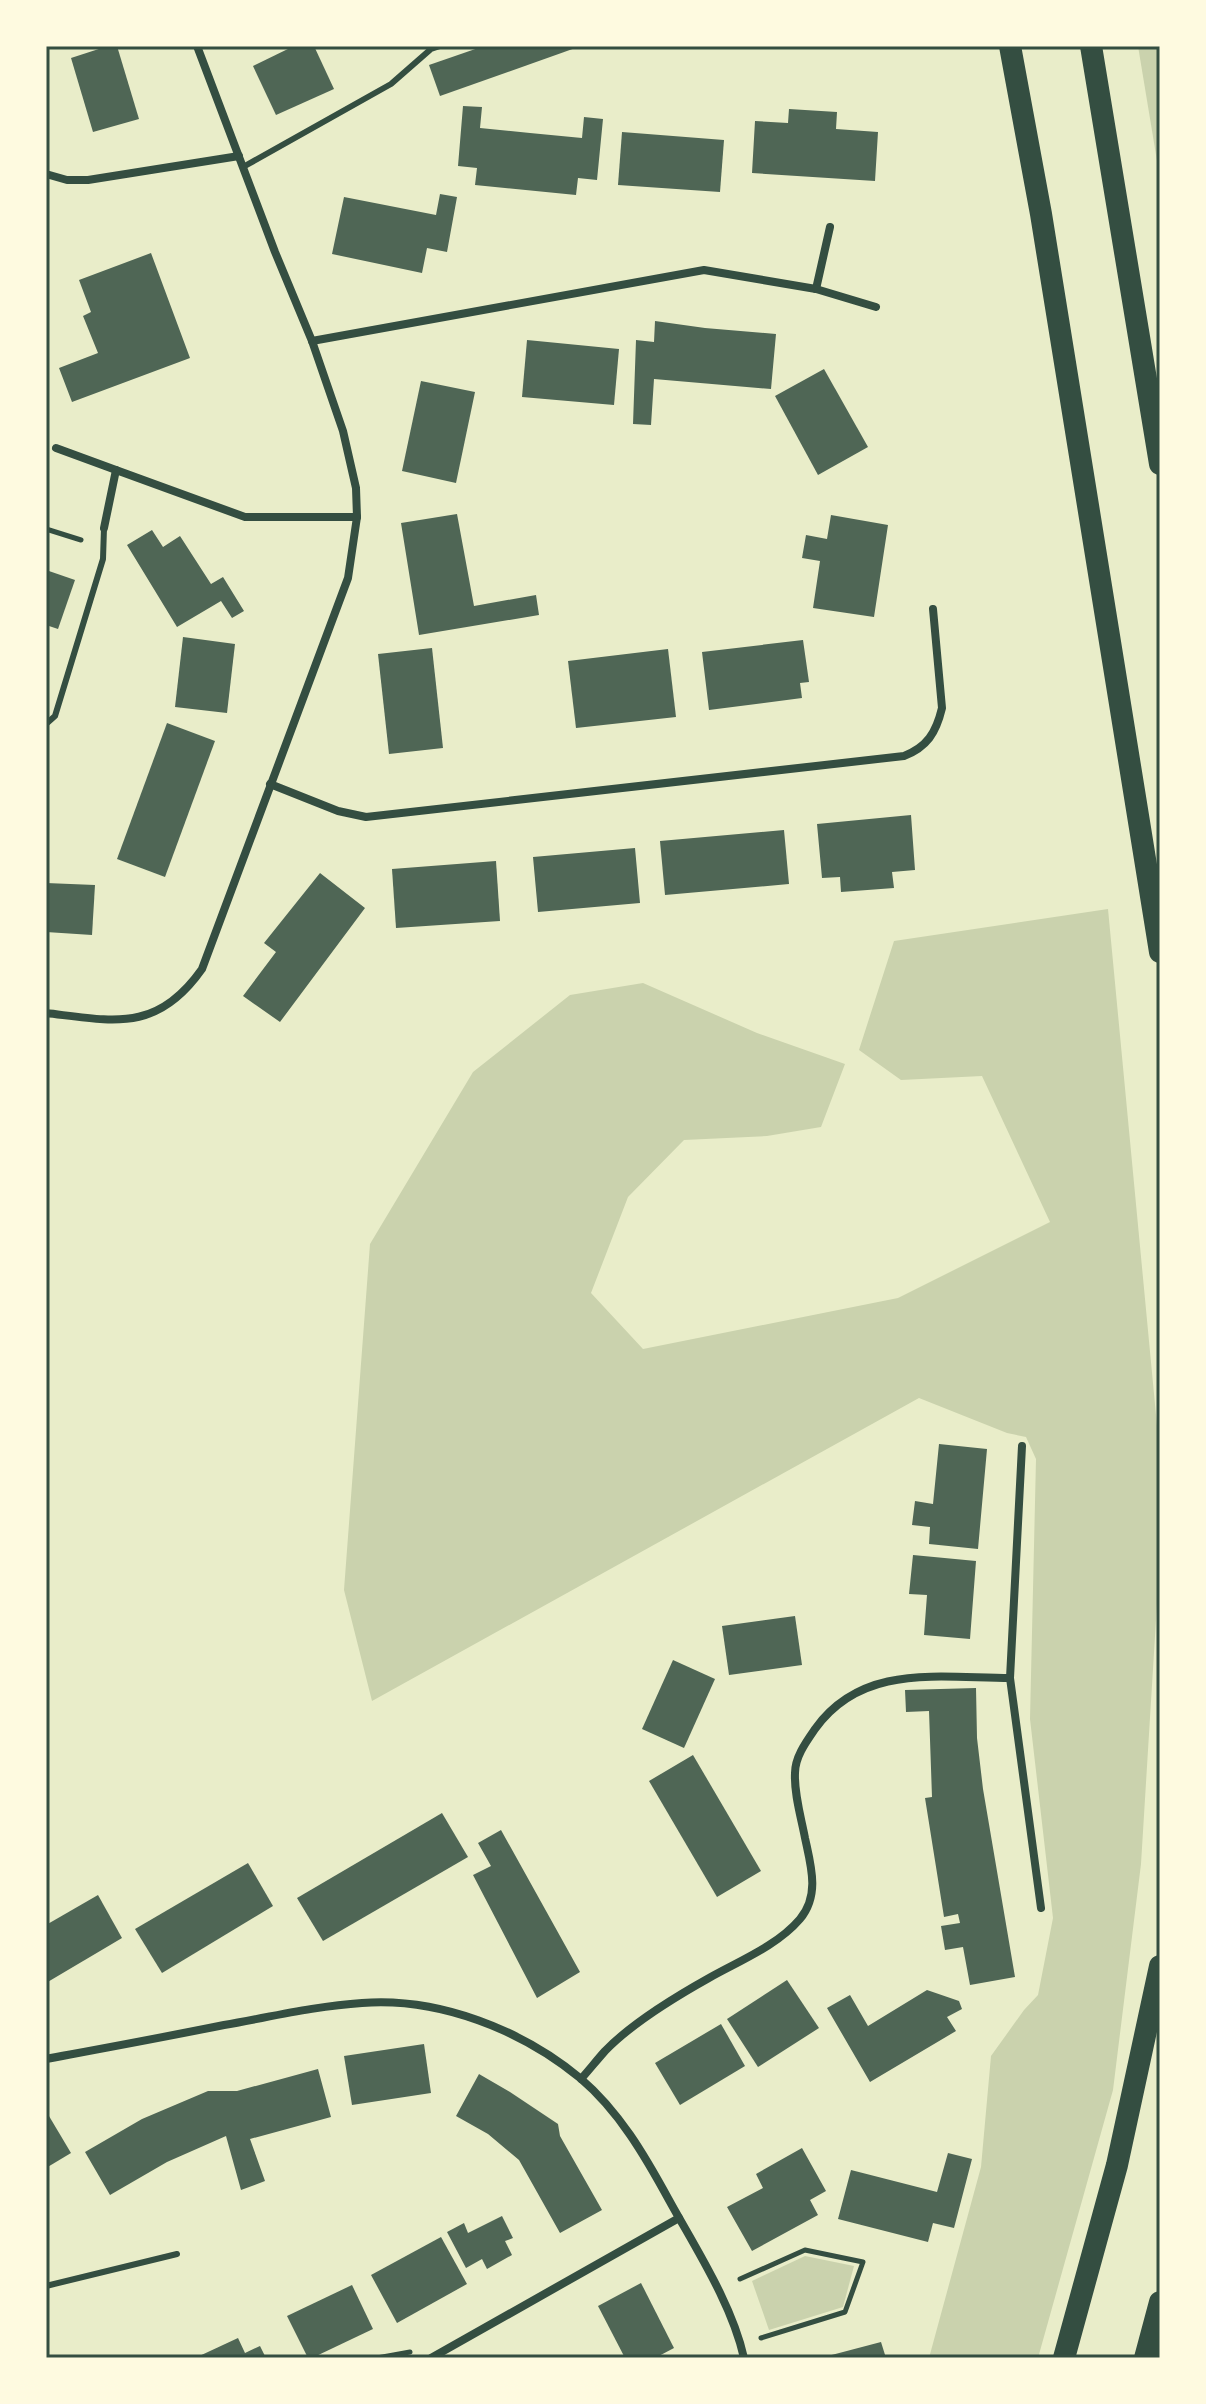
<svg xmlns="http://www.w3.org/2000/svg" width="1206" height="2404" font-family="Overpass,sans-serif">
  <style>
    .green { fill: #cad2ad }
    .building { fill: #4f6655 }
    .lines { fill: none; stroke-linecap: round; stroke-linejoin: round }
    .path { stroke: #344e41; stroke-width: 5 }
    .service { stroke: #344e41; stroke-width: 6 }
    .minor { stroke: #344e41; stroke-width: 8 }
    .trunk { stroke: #344e41; stroke-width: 22 }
    .neatline { fill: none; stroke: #344e41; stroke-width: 3 }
  </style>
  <rect width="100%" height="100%" fill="#e9edc9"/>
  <g class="green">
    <polygon points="1138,46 1160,46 1160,179"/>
    <polygon points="1108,909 1160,1457 1160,1555 1141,1864 1113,2090 1038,2358 929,2358 981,2167 991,2056 1024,2010 1038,1995 1053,1918 1030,1719 1036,1459 1026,1437 1007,1433 919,1398 372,1701 344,1590 370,1244 473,1072 570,995 643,983 757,1033 845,1064 821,1127 767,1136 684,1140 628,1197 591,1293 643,1349 898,1298 1050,1222 982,1076 901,1080 859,1050 894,941"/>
    <polygon points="805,2256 854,2266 843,2307 769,2330 752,2281"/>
  </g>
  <g class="building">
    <polygon points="108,46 117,46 139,119 93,132 71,58"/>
    <polygon points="294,46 314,46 334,89 276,115 253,66"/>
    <polygon points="484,46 581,46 440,96 429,65"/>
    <polygon points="463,106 482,107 480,128 530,133 582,138 584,117 603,119 597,180 578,178 576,195 475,185 477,168 458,166"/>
    <polygon points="789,109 837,112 836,129 878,132 875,181 752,173 755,121 788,123"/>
    <polygon points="622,132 724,140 720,192 618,185"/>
    <polygon points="440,194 457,197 447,252 427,248 422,273 332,254 344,197 436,215"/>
    <polygon points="151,253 190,358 72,402 59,368 98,353 83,316 91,312 79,280"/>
    <polygon points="655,321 705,328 776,334 771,389 654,379 651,425 633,424 636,340 654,342"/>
    <polygon points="527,340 619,349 614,405 522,397"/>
    <polygon points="824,369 868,447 818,475 775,396"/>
    <polygon points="421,381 475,392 456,483 402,471"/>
    <polygon points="457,514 474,606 536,595 539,615 419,635 401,523"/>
    <polygon points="831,515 888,525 874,617 813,608 820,561 802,558 806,535 827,539"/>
    <polygon points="152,530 163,547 180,536 211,584 223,577 244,611 232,618 221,601 177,627 127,545"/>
    <polygon points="46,570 75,580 58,629 46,625"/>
    <polygon points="183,637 235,644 227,713 175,707"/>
    <polygon points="803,640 809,682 800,683 802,698 709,710 702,652"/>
    <polygon points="432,648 443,748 389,754 378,654"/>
    <polygon points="668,649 676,717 576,728 568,661"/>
    <polygon points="167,723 215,741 165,877 117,859"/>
    <polygon points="911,815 915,870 892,872 894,888 841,892 840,877 822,878 817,824"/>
    <polygon points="784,830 789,884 665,895 660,841"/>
    <polygon points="635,848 640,903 538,912 533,857"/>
    <polygon points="496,861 500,921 396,928 392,869"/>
    <polygon points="320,873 365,908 280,1022 243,996 276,952 264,943"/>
    <polygon points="46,883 95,885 92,935 46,932"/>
    <polygon points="939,1444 987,1449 978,1549 929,1544 930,1527 912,1525 915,1501 933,1504"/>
    <polygon points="913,1555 976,1561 970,1639 924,1635 927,1595 909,1594"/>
    <polygon points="795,1616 802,1665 729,1675 722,1626"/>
    <polygon points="673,1660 715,1679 684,1748 642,1729"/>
    <polygon points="976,1688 977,1738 983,1789 1015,1977 970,1985 963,1947 945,1950 941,1926 960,1923 958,1914 944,1917 925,1798 932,1797 929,1711 906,1712 905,1690"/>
    <polygon points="693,1755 761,1871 717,1897 649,1781"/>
    <polygon points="442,1813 468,1857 323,1941 297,1898"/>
    <polygon points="501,1830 580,1972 537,1998 473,1875 491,1866 478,1843"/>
    <polygon points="248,1863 273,1906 162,1973 135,1929"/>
    <polygon points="98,1895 122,1938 46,1983 46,1925"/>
    <polygon points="787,1980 819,2028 758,2067 727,2019"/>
    <polygon points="927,1990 959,2001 962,2009 947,2017 956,2031 870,2082 827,2008 850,1995 868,2026"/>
    <polygon points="721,2024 745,2066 680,2105 655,2063"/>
    <polygon points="424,2044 431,2093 352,2105 344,2056"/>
    <polygon points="318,2069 331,2117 250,2139 265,2181 241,2190 226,2136 167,2162 110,2195 85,2152 142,2119 208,2091 237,2091"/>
    <polygon points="479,2074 510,2092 558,2124 560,2136 602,2210 560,2233 519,2160 488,2134 456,2116"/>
    <polygon points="46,2111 71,2153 46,2168"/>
    <polygon points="802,2148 826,2191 810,2200 818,2215 752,2251 727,2207 763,2188 756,2174"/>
    <polygon points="948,2153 972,2159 954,2228 933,2223 928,2242 838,2219 851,2170 937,2192"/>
    <polygon points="502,2216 513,2238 505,2241 512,2255 487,2269 482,2259 466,2268 447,2232 464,2223 468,2233"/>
    <polygon points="441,2237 467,2284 397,2323 371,2275"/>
    <polygon points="641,2283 674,2348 655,2358 625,2358 598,2306"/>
    <polygon points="352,2285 373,2329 312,2358 308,2358 287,2316"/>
    <polygon points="238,2338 245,2353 260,2346 266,2358 195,2358"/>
    <polygon points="881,2342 886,2358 824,2358 824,2357"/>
  </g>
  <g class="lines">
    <g class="path">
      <polyline points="46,529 81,540"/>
      <polyline points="740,2279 805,2250 863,2262 845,2312 761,2338"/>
      <polyline points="377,2358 410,2352"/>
    </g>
    <g class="service">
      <polyline points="243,167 391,84 431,49 440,46"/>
      <polyline points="46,724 55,716 103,559 104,528"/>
      <polyline points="46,2286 177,2254"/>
    </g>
    <g class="minor">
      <polyline points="46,174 67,180 88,180 239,156"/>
      <polyline points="816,289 830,227"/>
      <polyline points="312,341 704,270 816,289 876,307"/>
      <polyline points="56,448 116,470"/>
      <polyline points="104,528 116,470 245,517 357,517"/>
      <path d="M270 784 338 811 366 817 904 756C927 747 936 733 942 708L933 609"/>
      <path d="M46 1013C114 1021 157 1033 202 969L348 578 357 517 356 488 343 431 312 341 275 252 197 46"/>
      <polyline points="1010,1678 1041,1908"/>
      <path d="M46 2059C105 2048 165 2037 224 2025 270 2017 316 2006 362 2003 439 1997 522 2030 580 2078 619 2111 645 2156 669 2200 696 2249 732 2304 744 2358"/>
      <path d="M581 2079C589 2070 597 2060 605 2051 632 2023 675 1997 709 1978 739 1961 777 1946 800 1919 820 1895 811 1866 805 1838 801 1817 794 1794 795 1773 795 1757 806 1742 815 1729 862 1663 939 1678 1010 1678L1022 1446"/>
      <polyline points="431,2358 679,2218"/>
    </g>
    <g class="trunk">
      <polyline points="1010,46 1041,214 1160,952"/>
      <polyline points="1091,46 1160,464"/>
      <polyline points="1064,2358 1117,2165 1160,1966"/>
      <polyline points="1145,2358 1160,2302"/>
    </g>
  </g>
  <rect width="1206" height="2404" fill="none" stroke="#fefae0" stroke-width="96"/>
  <rect x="48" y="48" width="1110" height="2308" class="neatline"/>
</svg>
